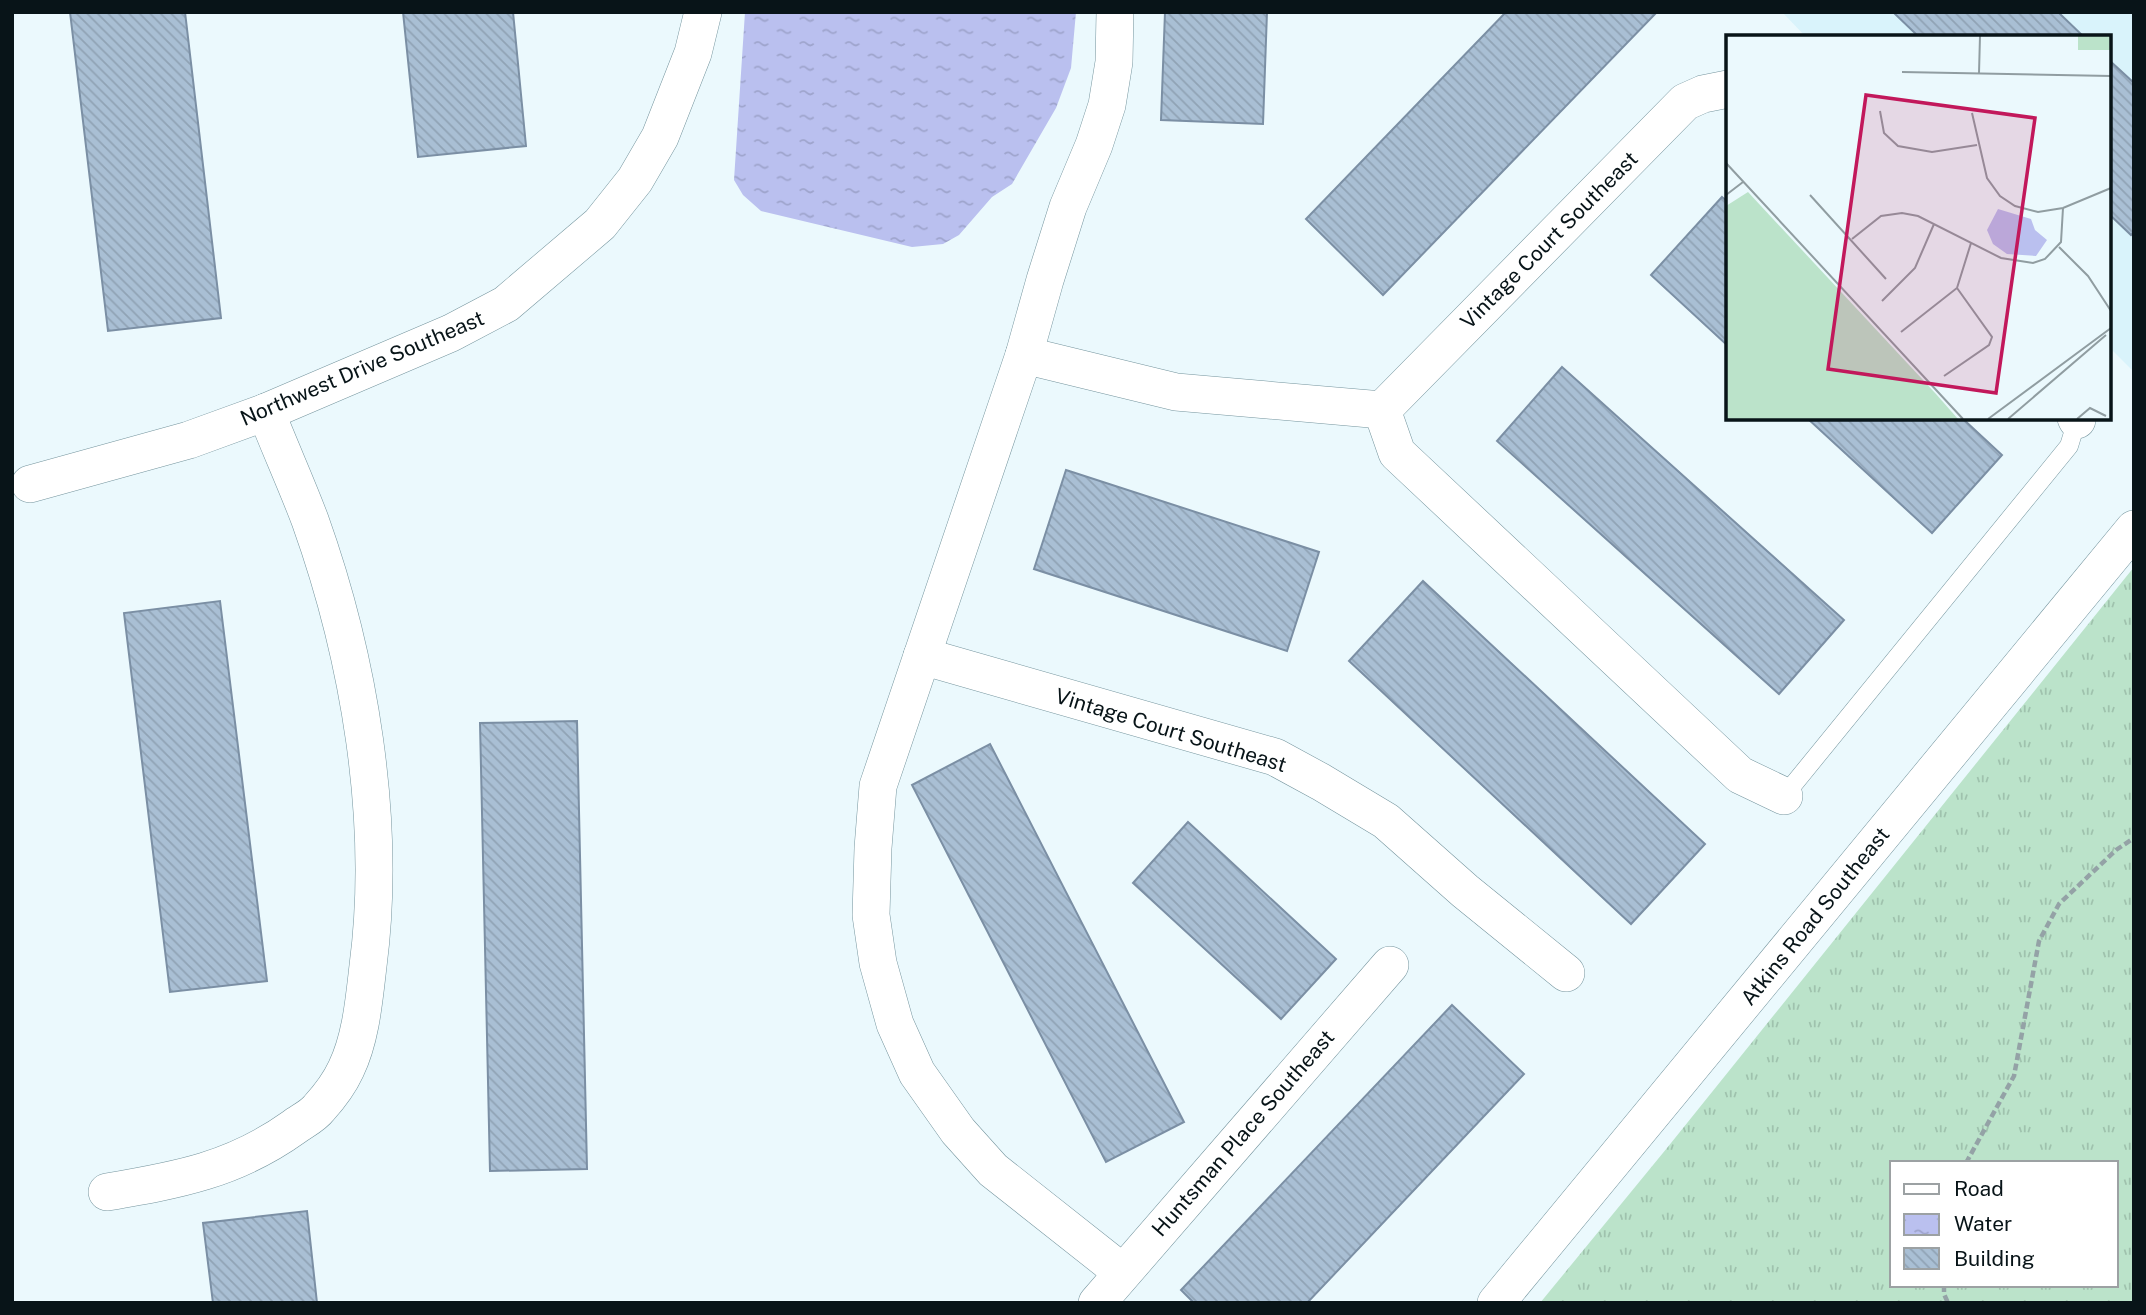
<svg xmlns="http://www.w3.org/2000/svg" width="2146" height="1315" font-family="'Public Sans',sans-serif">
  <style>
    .built { fill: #d9f3fb }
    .grass { fill: url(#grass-tufts); fill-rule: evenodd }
    .water { fill: url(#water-ripples) }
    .building { fill: url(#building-back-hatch); stroke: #7b8fa4; stroke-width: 2 }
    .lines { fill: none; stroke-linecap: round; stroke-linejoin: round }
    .lane-casing { stroke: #75959e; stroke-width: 19 }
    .street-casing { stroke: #75959e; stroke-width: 38 }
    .path { stroke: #94a2a6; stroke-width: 4.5; stroke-dasharray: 7 3.5; stroke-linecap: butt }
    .lane { stroke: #fff; stroke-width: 18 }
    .street { stroke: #fff; stroke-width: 37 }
    .labels { text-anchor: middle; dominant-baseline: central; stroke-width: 5; stroke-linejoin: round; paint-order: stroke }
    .street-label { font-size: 21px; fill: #081418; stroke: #fff }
    .inset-road { fill: none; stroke: #909da1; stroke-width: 2 }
    .view { fill: #c2185b; fill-opacity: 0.15; stroke: #c2185b; stroke-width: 3.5 }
    .inset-edge { fill: none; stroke: #081418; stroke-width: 3.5 }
  </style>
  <defs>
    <pattern id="grass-tufts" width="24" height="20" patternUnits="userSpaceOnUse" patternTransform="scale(1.75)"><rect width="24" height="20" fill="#bbe3ca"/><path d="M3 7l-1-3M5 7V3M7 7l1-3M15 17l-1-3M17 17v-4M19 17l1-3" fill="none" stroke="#9fc2ad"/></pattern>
    <pattern id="water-ripples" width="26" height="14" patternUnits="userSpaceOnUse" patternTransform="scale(1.75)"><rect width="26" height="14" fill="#bac0ef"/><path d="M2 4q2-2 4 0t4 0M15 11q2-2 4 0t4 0" fill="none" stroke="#9ea4cc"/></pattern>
    <pattern id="building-back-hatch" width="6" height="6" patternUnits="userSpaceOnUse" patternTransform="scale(1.75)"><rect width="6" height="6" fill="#a9bfd4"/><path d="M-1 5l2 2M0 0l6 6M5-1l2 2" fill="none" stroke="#90a3b5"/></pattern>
  </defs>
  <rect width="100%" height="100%" fill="#ebf9fd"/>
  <polygon class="built" points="1782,12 2134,12 2134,372 2109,347 2109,37 1806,37"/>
  <path class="grass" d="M2134 567V1303H1540L1667 1148ZM1892 1163H2116V1285H1892Z"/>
  <polygon class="water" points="745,12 1076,12 1071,68 1056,108 1012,184 992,197 959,235 943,244 912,247 761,211 743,195 734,180"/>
  <g class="building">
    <polygon points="70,12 185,12 221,318 108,331"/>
    <polygon points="403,12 513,12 526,146 418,157"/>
    <polygon points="1165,12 1267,12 1263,124 1161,120"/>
    <polygon points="1506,12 1657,12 1383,295 1306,219"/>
    <polygon points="1893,12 2058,12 2084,37 1919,37"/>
    <polygon points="2109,60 2134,83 2134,232 2131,235 2109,214"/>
    <polygon points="1722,197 1728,202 1728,346 1651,275"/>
    <polygon points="1562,367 1844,620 1779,694 1497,441"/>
    <polygon points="1807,418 1962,418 2002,455 1932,533"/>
    <polygon points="1066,470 1319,552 1287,651 1034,569"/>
    <polygon points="1423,581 1705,844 1631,924 1349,661"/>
    <polygon points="220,601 267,981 170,992 124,613"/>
    <polygon points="577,721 587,1169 490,1171 480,723"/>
    <polygon points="990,744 1184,1122 1106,1162 912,785"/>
    <polygon points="1188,822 1336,959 1281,1019 1133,883"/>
    <polygon points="1452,1005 1524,1074 1307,1303 1194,1303 1181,1290"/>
    <polygon points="307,1211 317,1303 213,1303 203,1223"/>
  </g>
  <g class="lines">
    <g class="lane-casing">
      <polyline id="lane" points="1784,796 2069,446 2077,420"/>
    </g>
    <g class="street-casing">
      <g id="street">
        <polyline points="1115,12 1114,62 1107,105 1094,145 1068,207 1045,280 1024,355 878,786 873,848 871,915 878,963 895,1024 917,1073 958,1131 993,1170 1122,1272"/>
        <polyline points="1024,355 1176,392 1382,410 1397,453 1740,775 1784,796"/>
        <polyline points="1382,410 1685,102 1703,94 1728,89"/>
        <polyline points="2076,418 2077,420"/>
        <polyline points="30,484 189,440 266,412 451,333 506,304 600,224 635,180 660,137 693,53 703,12"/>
        <polyline points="922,656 1275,757 1321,782 1386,821 1465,891 1566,973"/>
        <path d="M107 1192C178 1180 234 1170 294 1127 302 1121 313 1116 319 1108 329 1097 340 1082 346 1069 361 1038 364 1000 368 966 387 820 359 657 310 520 296 483 280 448 266 412"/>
        <polyline points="1097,1303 1390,965"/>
        <polyline points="1496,1303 2134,529"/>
      </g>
    </g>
    <g class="path">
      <polyline points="1966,1163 2014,1076 2039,941 2059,904 2116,850 2134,838"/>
      <polyline points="1944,1285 1944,1294 1948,1303"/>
    </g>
    <use href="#lane" class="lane"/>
    <use href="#street" class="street"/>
  </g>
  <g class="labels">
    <g class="street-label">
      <text transform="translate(1549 240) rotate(-45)">Vintage Court Southeast</text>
      <text transform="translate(362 368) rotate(-23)">Northwest Drive Southeast</text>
      <text transform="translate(1171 730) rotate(17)">Vintage Court Southeast</text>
      <text transform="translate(1815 916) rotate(-51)">Atkins Road Southeast</text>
      <text transform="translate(1243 1133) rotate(-49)">Huntsman Place Southeast</text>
    </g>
  </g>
  <g transform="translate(1726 35)">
    <rect width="385" height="385" fill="#ebf9fd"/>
    <path d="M22 157 210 359 232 384H0V171Z" fill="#bbe3ca"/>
    <path d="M352 1H385V15H352Z" fill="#bbe3ca"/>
    <path d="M272 174 305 184 309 195 321 205 310 221 281 219 267 209 261 195Z" fill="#bac0ef"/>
    <path class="inset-road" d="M176 37 385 41M253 38 254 1M154 76 158 98 172 111 206 117 251 110M246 78 261 143 274 161 289 171 312 177 337 173 385 153M0 128 237 384M0 160 17 147M84 160 160 244M126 204 155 181 176 178 192 181 275 223 307 228 319 224 335 207 337 173M333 212 362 241 385 276M156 266 189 233 208 189M175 297 231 253 245 208M218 341 263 310 266 302 231 253M262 384 385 293M282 384 380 300M351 384 364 373 380 381"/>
    <path class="view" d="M140 60 309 83 270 358 102 334Z"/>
    <rect width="385" height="385" class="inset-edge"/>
  </g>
  <rect width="2146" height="1315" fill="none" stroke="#081418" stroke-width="28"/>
  <rect x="1890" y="1161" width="228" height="126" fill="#ffffff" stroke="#9ca1a3" stroke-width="2"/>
  <rect x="1904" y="1184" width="35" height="10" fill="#ffffff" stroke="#9ca1a3" stroke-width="2"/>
  <text x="1954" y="1196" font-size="21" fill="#081418">Road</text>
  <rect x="1904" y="1214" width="35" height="21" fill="url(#water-ripples)" stroke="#9ca1a3" stroke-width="2"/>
  <text x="1954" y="1231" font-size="21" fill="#081418">Water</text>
  <rect x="1904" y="1248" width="35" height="21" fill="url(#building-back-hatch)" stroke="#9ca1a3" stroke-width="2"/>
  <text x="1954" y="1266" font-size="21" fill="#081418">Building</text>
</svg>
